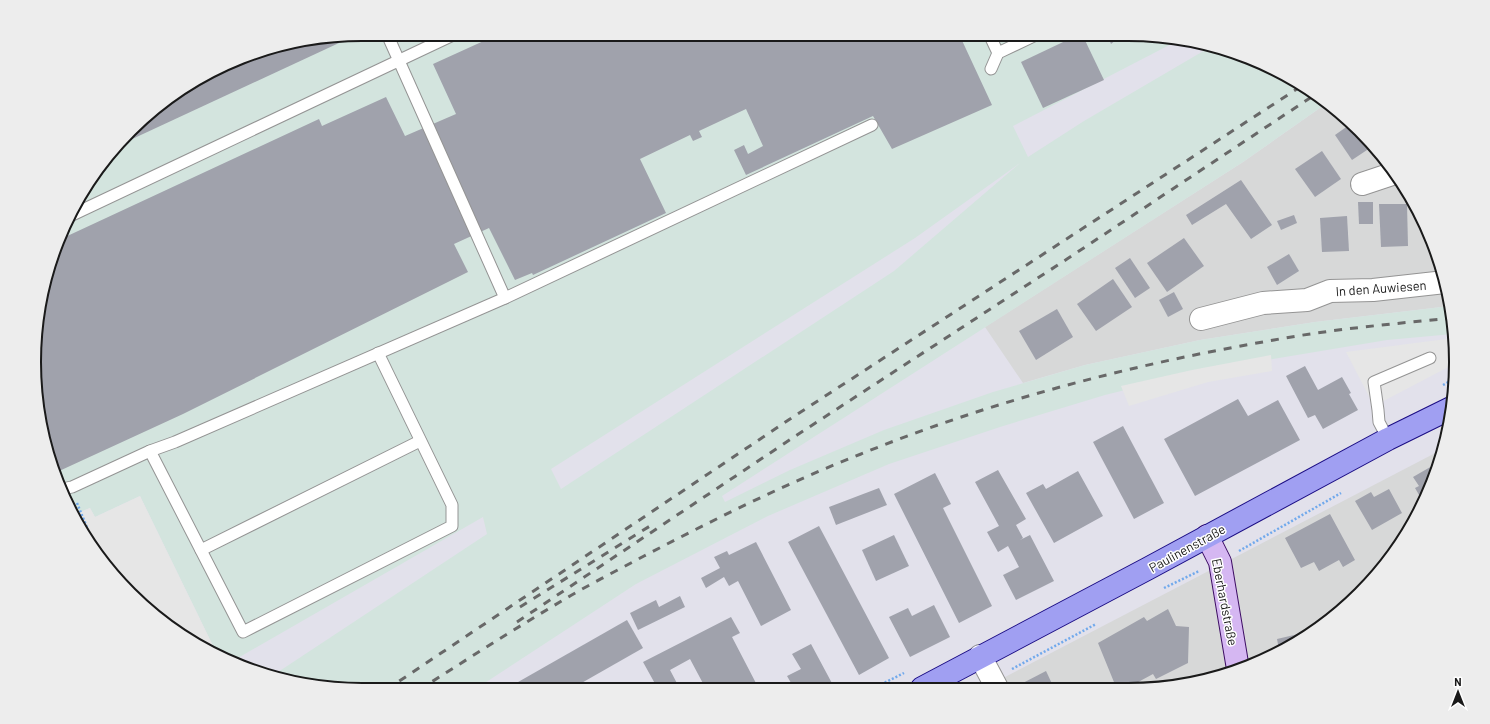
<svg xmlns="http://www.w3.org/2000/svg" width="1490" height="724" font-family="Barlow,sans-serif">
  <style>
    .residential { fill: #d7d8d8 }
    .industrial { fill: #d3e4de; fill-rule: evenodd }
    .parking { fill: #e6e6e6 }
    .building { fill: #a0a2ac }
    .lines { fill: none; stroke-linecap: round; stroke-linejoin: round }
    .lane-casing { stroke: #949494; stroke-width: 13 }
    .street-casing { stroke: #949494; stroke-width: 24 }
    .secondary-casing { stroke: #3e0e65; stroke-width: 24 }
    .primary-casing { stroke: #1b0d84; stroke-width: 24 }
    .path { stroke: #71a9ec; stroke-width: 2.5; stroke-dasharray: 2 2; stroke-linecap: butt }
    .lane { stroke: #fff; stroke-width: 11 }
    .street { stroke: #fff; stroke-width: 22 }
    .secondary { stroke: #d5b7f2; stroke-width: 22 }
    .primary { stroke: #a09ff2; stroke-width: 22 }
    .rail { stroke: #686868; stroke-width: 3; stroke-dasharray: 8 8; stroke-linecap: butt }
    .labels { text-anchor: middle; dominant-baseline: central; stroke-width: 3; stroke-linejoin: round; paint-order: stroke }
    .street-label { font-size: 13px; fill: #1a1a1a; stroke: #fff }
    .rim { fill: none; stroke: #1a1a1a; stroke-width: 2 }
  </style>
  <rect width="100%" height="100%" fill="#e2e1eb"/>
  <g class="residential">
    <polygon points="1327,103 1360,130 1401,180 1431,237 1450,298 1450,306 1315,322 1200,340 1085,365 1023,383 985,327 1243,162"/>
    <polygon points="1443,449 1431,488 1388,562 1327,622 1253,665 1171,687 984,688"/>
  </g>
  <path class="industrial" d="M362 34H1128L1181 39 1013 126 1028 157 1084 121 1212 46 1254 59 1310 89 1327 103 1243 162 722 496 725 502 790 470 884 430 993 392 1085 365 1200 340 1315 322 1450 306 1453 334 1387 340 1202 371 1105 395 1000 427 889 464 768 516 636 584 474 690H362L298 684 272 676 487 534 483 517 231 662 217 654 140 496 95 517 90 508 73 515 68 507 37 405 40 298 78 198 115 146 162 102 256 51ZM1020 163 894 271 561 489 551 469 915 238Z"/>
  <g class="parking">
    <polygon points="1454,338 1456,363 1374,406 1346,352"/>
    <polygon points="1271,355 1272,371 1208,382 1129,406 1121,386 1192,370"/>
    <polygon points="140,496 217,654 180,635 130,594 73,515 90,508 95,517"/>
  </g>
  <g class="building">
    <polygon points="499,34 959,34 992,105 892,149 873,116 746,175 734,150 744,145 748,154 763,146 746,109 699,131 702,137 693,141 690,135 640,159 666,213 533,275 532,273 515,280 489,228 454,244 468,272 183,414 57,472 37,405 40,298 63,238 319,119 322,126 386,97 405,136 456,114 433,64"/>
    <polygon points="1080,34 1082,34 1104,80 1043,108 1021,62"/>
    <polygon points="1107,34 1123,34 1111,44"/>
    <polygon points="336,38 339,43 115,147 162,102 256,51"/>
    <polygon points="1352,123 1360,130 1373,146 1352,160 1335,135"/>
    <polygon points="1322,151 1341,179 1315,197 1295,169"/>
    <polygon points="1241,180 1272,225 1251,239 1226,204 1192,225 1186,215"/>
    <polygon points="1358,202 1373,202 1373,224 1359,224"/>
    <polygon points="1379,204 1407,204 1408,246 1381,247"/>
    <polygon points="1294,215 1297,223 1281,230 1277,221"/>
    <polygon points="1347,216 1349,251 1322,252 1320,218"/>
    <polygon points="1184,238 1204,266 1167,292 1147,263"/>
    <polygon points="1289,254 1299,271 1277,285 1267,267"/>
    <polygon points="1130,258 1150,288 1135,298 1115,268"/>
    <polygon points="1113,279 1132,307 1096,331 1077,304"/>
    <polygon points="1174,292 1183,309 1168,317 1159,300"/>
    <polygon points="1057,309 1073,337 1036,360 1019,331"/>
    <polygon points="1305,366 1318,390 1342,377 1351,393 1349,394 1358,410 1323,429 1315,415 1308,418 1286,376"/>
    <polygon points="1238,399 1248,416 1278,400 1300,440 1195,496 1164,439"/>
    <polygon points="1123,426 1164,503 1134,519 1093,442"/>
    <polygon points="1439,462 1431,488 1422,500 1415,488 1419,486 1413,477"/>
    <polygon points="998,470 1026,519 1016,525 1023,538 1020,540 1030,535 1054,581 1016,600 1003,575 1019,567 1008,546 998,552 987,532 999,526 975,482"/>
    <polygon points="1078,471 1103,516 1054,543 1026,493 1043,484 1046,489"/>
    <polygon points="935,473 951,504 943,508 992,606 959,623 894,494"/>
    <polygon points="879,488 887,505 836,525 829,507"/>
    <polygon points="1389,489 1402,513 1372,530 1355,501 1371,492 1374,497"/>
    <polygon points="1330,514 1355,560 1343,567 1339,560 1319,571 1314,562 1301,568 1285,538"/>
    <polygon points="819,526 889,658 859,675 788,542"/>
    <polygon points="894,535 909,566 876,581 862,550"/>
    <polygon points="756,542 791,610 761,626 738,581 729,586 724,577 706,588 701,578 720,568 714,557 727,551 729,555"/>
    <polygon points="680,596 685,607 638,630 630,613 656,600 659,607"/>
    <polygon points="934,605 950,637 910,657 889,617 908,608 912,616"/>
    <polygon points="1168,609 1176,626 1189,627 1188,663 1156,679 1153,674 1129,687 1116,687 1098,643 1144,617 1147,621"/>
    <polygon points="731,617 740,633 732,637 758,687 754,689 706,689 690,659 670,670 680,689 658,689 643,662"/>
    <polygon points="627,620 643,648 571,689 506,689"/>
    <polygon points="1307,632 1307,634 1279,650 1277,639"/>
    <polygon points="811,644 834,687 832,688 794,688 787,676 801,669 792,654"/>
    <polygon points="1046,671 1054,688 1020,688 1019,685"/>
  </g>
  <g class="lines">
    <g class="lane-casing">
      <g id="lane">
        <polyline points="387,34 505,298"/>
        <polyline points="989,34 998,53"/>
        <polyline points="991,69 998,53 1038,34"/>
        <polyline points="72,215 455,34"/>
        <polyline points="1388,439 1379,422 1378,410 1374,382 1430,358"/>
        <polyline points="150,451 243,632 452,526 452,505 378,353"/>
        <polyline points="62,489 72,487 150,451 175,442 505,298 872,125"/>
        <polyline points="201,550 420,441"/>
      </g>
    </g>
    <g class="street-casing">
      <g id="street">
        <polyline points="1362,184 1395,173"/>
        <polyline points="1201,319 1263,303 1307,300 1330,291 1373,290 1445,282"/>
        <polyline points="980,656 997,688"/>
      </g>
    </g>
    <g class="secondary-casing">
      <polyline id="secondary" points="1207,536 1220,562 1238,669"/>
    </g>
    <g class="primary-casing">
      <polyline id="primary" points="922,688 1147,569 1388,439 1451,408"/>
    </g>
    <g class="path">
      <polyline points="1443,385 1454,379"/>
      <polyline points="77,503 88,530"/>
      <polyline points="1239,551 1341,493"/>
      <polyline points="1164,588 1199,571"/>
      <polyline points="1012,669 1096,624"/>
      <polyline points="874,688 904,673"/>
    </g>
    <use href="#lane" class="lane"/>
    <use href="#street" class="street"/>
    <use href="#secondary" class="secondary"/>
    <use href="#primary" class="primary"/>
    <g class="rail">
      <polyline points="520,607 650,526"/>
      <polyline points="517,622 797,435 1067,259 1316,94"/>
      <polyline points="386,690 790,419 1303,85"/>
      <path d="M419 690C469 658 519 626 570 596 594 582 620 569 644 556 715 519 787 483 861 454 994 400 1134 364 1274 340 1333 329 1392 324 1452 318"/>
    </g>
  </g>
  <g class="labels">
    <g class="street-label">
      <text transform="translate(1381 288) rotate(-4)">In den Auwiesen</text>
      <text transform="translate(1187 548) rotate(-29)">Paulinenstraße</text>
      <text transform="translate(1225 602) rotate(79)">Eberhardstraße</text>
    </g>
  </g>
  <path d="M0 0H1490V724H0ZM362 41H1128A321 321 0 0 1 1449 362V362A321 321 0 0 1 1128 683H362A321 321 0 0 1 41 362V362A321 321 0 0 1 362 41Z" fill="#ededed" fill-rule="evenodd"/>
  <path class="rim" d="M362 41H1128A321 321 0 0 1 1449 362V362A321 321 0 0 1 1128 683H362A321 321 0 0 1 41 362V362A321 321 0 0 1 362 41Z"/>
  <g transform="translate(1458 692)" stroke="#ffffff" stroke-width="3" paint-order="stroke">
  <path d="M0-3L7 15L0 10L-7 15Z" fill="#1a1a1a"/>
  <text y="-6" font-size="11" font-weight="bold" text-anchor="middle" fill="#1a1a1a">N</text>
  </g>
</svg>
